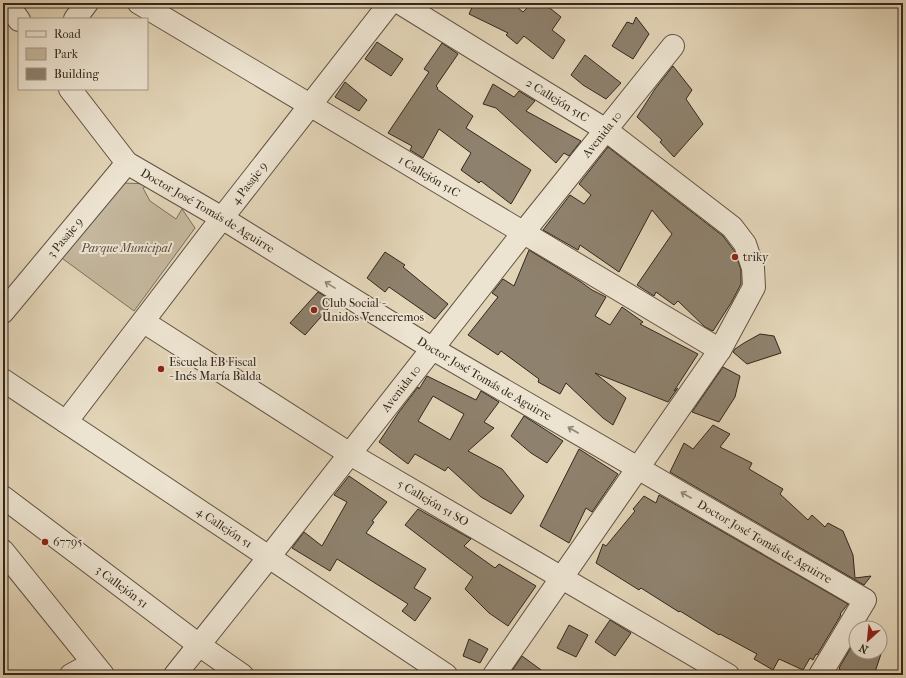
<svg xmlns="http://www.w3.org/2000/svg" width="906" height="678" font-family="'IM FELL French Canon',serif">
  <style>
    .green { fill: #c4b79d; stroke: #7c6f5c }
    .building { fill: #8e816d; stroke: #34271c; fill-rule: evenodd }
    .lines { fill: none; stroke-linecap: round; stroke-linejoin: round }
    .minor-casing { stroke: #605243; stroke-width: 24 }
    .minor { stroke: #ece3d0; stroke-width: 22 }
    .oneway { stroke: #908576 }
    .poi-dot { fill: #8f2418; stroke: #ece3d0; stroke-width: 1.5 }
    .labels { text-anchor: middle; dominant-baseline: central; stroke-width: 4; stroke-linejoin: round; paint-order: stroke }
    .street-label { font-size: 12px; fill: #34271c; stroke: #ece3d0 }
    .park-label { font-size: 12px; font-style: italic; fill: #584b3c; stroke: #ece3d0 }
    .poi-label { font-size: 12px; fill: #34271c; stroke: #ece3d0; text-anchor: start }
  </style>
  <rect width="100%" height="100%" fill="#e2d4b7"/>
  <filter id="stains"><feTurbulence type="fractalNoise" baseFrequency=".005" numOctaves="4"/><feColorMatrix values="0 0 0 0 .2 0 0 0 0 .09 0 0 0 0 .02 0 0 0 .5 -.17"/></filter>
  <radialGradient id="worn" r=".72"><stop offset=".6" stop-color="#630" stop-opacity="0"/><stop offset="1" stop-color="#630" stop-opacity=".3"/></radialGradient>
  <polygon class="green" points="123,183 150,184 143,188 150,201 176,219 182,209 195,228 134,311 59,256"/>
  <g class="building">
    <polygon points="474,3 512,3 523,12 532,3 546,5 561,17 552,30 565,40 553,59 524,36 517,44 506,35 508,33 469,14"/>
    <polygon points="636,17 649,34 633,59 612,46 627,22 633,24"/>
    <polygon points="377,42 403,59 391,76 365,59"/>
    <polygon points="442,43 458,54 436,86 438,88 437,89 473,116 466,128 531,170 511,204 481,181 479,183 461,170 471,153 439,129 423,158 410,150 412,146 388,133 429,72 424,69"/>
    <polygon points="585,55 621,83 606,99 583,85 571,75"/>
    <polygon points="673,66 692,90 686,99 703,124 674,157 660,142 662,140 637,117 655,89"/>
    <polygon points="345,82 367,100 359,111 335,97"/>
    <polygon points="493,84 514,97 519,91 535,101 526,111 581,141 569,156 564,153 556,163 496,108 483,104"/>
    <polygon points="608,147 723,236 735,252 741,270 741,284 731,303 713,331 705,327 678,301 674,305 656,292 654,296 637,285 672,234 652,210 619,272 580,245 578,250 543,230 570,195 584,204 591,195 579,184"/>
    <polygon points="529,250 581,282 592,290 606,297 595,316 610,325 622,307 643,322 640,324 698,354 674,391 678,388 668,402 595,373 626,398 613,425 603,418 566,383 560,394 538,382 539,379 501,351 498,355 468,335 498,297 492,293 503,279 514,286"/>
    <polygon points="385,252 405,265 403,267 448,304 435,319 389,287 385,292 367,278"/>
    <polygon points="318,292 334,302 305,335 290,323"/>
    <polygon points="760,334 774,336 781,353 747,364 733,352 735,349 744,343"/>
    <polygon points="723,367 740,376 735,397 719,422 692,412"/>
    <path d="M427 376 476 400 481 391 499 402 484 422 494 428 468 451 502 469 524 496 511 514 481 497 448 467 445 471 415 454 408 464 379 442 399 412 418 387 419 389ZM433 396 464 414 450 440 418 421Z"/>
    <polygon points="524,416 563,441 547,463 531,453 511,436"/>
    <polygon points="713,425 730,434 720,447 752,463 749,469 783,489 780,494 808,520 812,515 825,527 828,523 843,531 853,555 855,578 871,576 864,585 670,472 684,443 693,449"/>
    <polygon points="579,449 618,474 592,512 586,508 569,543 540,526"/>
    <polygon points="349,476 387,502 372,521 374,522 366,533 426,569 414,588 431,598 415,621 402,611 408,604 337,559 330,571 292,548 304,532 322,546 347,502 334,495"/>
    <polygon points="659,495 848,604 840,614 841,615 817,655 816,654 813,660 810,658 803,670 779,659 773,670 754,659 757,654 720,634 719,635 680,611 679,612 641,588 639,590 596,563 603,544 606,546 635,511 633,509 644,496 656,503"/>
    <polygon points="418,509 471,539 464,546 495,568 499,564 536,586 508,626 489,613 465,589 473,577 405,525"/>
    <polygon points="610,620 631,633 615,656 595,642"/>
    <polygon points="569,625 588,635 576,657 557,648"/>
    <polygon points="880,630 884,645 874,675 837,675 840,669 839,668 856,639 856,652 880,652"/>
    <polygon points="469,639 488,649 480,663 463,656"/>
    <polygon points="522,656 548,675 509,675"/>
  </g>
  <g class="lines">
    <g class="minor-casing">
      <g id="minor">
        <polyline points="7,3 19,20"/>
        <path id="s1" d="M139 3 720 350"/>
        <path id="s2" d="M400 3 606 130 732 227 745 244 753 268 754 287 720 350 494 675"/>
        <polyline points="75,19 87,3"/>
        <path id="s3" d="M70 89 127 163 222 218 433 349 865 600 820 675"/>
        <path id="s4" d="M3 312 127 163"/>
        <path id="s5" d="M144 322 350 454 728 675"/>
        <path id="s6" d="M3 380 446 675"/>
        <path id="s7" d="M66 422 222 218 390 3"/>
        <path id="s8" d="M3 497 199 645 242 675"/>
        <polyline points="3,551 103,675"/>
        <polyline points="71,675 93,663"/>
        <path id="s9" d="M175 675 269 557 523 233 673 46"/>
      </g>
    </g>
    <use href="#minor" class="minor"/>
  </g>
  <defs><path id="oneway-shaft" d="M-6 0H5M1.5-3L5.5 0L1.5 3" fill="none" stroke-width="1.6" stroke-linecap="round" stroke-linejoin="round"/></defs>
  <g class="oneway">
    <use href="#oneway-shaft" transform="translate(330 285) rotate(-148)"/>
    <use href="#oneway-shaft" transform="translate(573 430) rotate(-150)"/>
    <use href="#oneway-shaft" transform="translate(686 495) rotate(-150)"/>
  </g>
  <g class="poi-dot">
    <circle cx="735" cy="257" r="4"/>
    <circle cx="314" cy="310" r="4"/>
    <circle cx="161" cy="369" r="4"/>
    <circle cx="45" cy="542" r="4"/>
  </g>
  <g class="labels">
    <g class="street-label">
      <text stroke="none"><textPath href="#s2" startOffset="185">2 Callejón 51C</textPath></text>
      <text stroke="none"><textPath href="#s9" startOffset="689">Avenida 10</textPath></text>
      <text stroke="none"><textPath href="#s1" startOffset="338">1 Callejón 51C</textPath></text>
      <text stroke="none"><textPath href="#s7" startOffset="301">4 Pasaje 9</textPath></text>
      <text stroke="none"><textPath href="#s3" startOffset="187">Doctor José Tomás de Aguirre</textPath></text>
      <text stroke="none"><textPath href="#s4" startOffset="97">3 Pasaje 9</textPath></text>
      <text stroke="none"><textPath href="#s3" startOffset="511">Doctor José Tomás de Aguirre</textPath></text>
      <text stroke="none"><textPath href="#s9" startOffset="365">Avenida 10</textPath></text>
      <text stroke="none"><textPath href="#s5" startOffset="341">5 Callejón 51 SO</textPath></text>
      <text stroke="none"><textPath href="#s6" startOffset="266">4 Callejón 51</textPath></text>
      <text stroke="none"><textPath href="#s3" startOffset="835">Doctor José Tomás de Aguirre</textPath></text>
      <text stroke="none"><textPath href="#s8" startOffset="149">3 Callejón 51</textPath></text>
    </g>
    <g class="park-label">
      <text x="126" y="248">Parque Municipal</text>
    </g>
    <g class="poi-label">
      <text x="743" y="257">triky</text>
      <text x="322" y="303">Club Social -<tspan x="322" dy="14">Unidos Venceremos</tspan></text>
      <text x="169" y="362">Escuela EB Fiscal<tspan x="169" dy="14">- Inés María Balda</tspan></text>
      <text x="53" y="542">67795</text>
    </g>
  </g>
  <rect width="906" height="678" fill="none" stroke="#e2d4b7" stroke-width="16"/>
  <rect x="4" y="4" width="898" height="670" fill="none" stroke="#34271c" stroke-width="2"/>
  <rect x="8" y="8" width="890" height="662" fill="none" stroke="#34271c"/>
  <rect x="18" y="18" width="130" height="72" fill="#ece3d0" stroke="#a29888"/>
  <rect x="26" y="31" width="20" height="6" fill="#ece3d0" stroke="#a29888"/>
  <text x="54" y="38" font-size="12" fill="#34271c">Road</text>
  <rect x="26" y="48" width="20" height="12" fill="#c4b79d" stroke="#a29888"/>
  <text x="54" y="58" font-size="12" fill="#34271c">Park</text>
  <rect x="26" y="68" width="20" height="12" fill="#8e816d" stroke="#a29888"/>
  <text x="54" y="78" font-size="12" fill="#34271c">Building</text>
  <g transform="translate(868 640) rotate(207)"><circle r="19" fill="#ece3d0" stroke="#a29888"/>
  <path d="M0-3L7 15L0 10L-7 15Z" fill="#8f2418"/>
  <text y="-6" font-size="11" font-weight="bold" text-anchor="middle" fill="#34271c">N</text>
  </g>
  <rect width="100%" height="100%" filter="url(#stains)"/>
  <rect width="100%" height="100%" fill="url(#worn)"/>
</svg>
